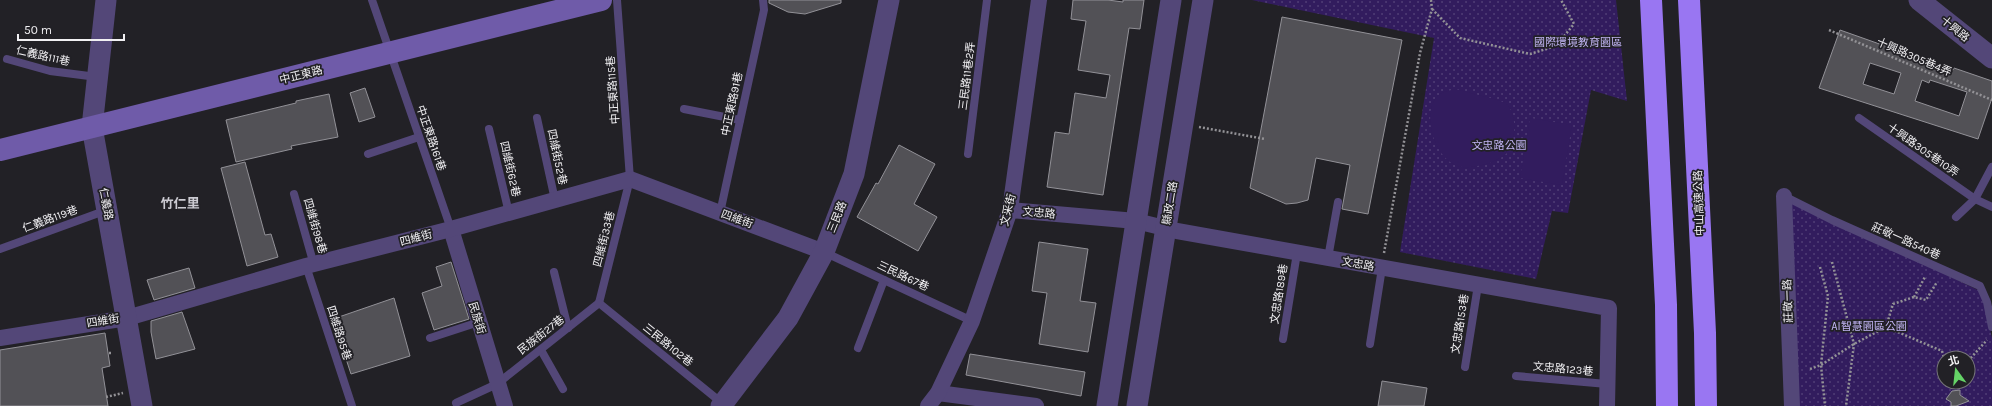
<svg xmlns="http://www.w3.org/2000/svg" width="1992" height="406" font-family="Karla,'Noto Sans TC',sans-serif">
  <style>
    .grass { fill: url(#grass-dots); fill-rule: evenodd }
    .garden { fill: #321c5e }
    .building { fill: #525156; stroke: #929197; fill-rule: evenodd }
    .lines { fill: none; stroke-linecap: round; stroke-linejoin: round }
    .path { stroke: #939296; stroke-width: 2.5; stroke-dasharray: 2 2; stroke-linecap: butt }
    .service { stroke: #534778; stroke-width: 8 }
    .minor { stroke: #534778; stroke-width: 16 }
    .tertiary { stroke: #534778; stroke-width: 21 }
    .secondary { stroke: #6f5ba9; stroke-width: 22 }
    .motorway { stroke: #9976f2; stroke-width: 22 }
    .labels { text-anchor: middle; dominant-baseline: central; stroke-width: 3.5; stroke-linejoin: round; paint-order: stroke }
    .street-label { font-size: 11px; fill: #f1f0f3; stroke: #222126 }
    .park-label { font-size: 11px; fill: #c1b4f3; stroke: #222126 }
    .quarter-label { font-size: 13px; font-weight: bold; fill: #cccbd2; stroke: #222126 }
  </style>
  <defs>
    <pattern id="grass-dots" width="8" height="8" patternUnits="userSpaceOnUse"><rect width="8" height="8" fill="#321c5e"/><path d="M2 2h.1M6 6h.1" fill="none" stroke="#503d76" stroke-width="1.8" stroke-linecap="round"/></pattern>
  </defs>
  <rect width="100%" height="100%" fill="#222126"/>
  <g class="grass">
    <polygon points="1252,0 1616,0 1627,101 1591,90 1568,213 1552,211 1536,279 1400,252 1434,38"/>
    <path d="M1784 196 1982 292 1992 338V406H1792ZM1944 358H1968V382H1944Z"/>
  </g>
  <g class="garden">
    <path d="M1455 89C1466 92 1497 99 1505 103 1517 111 1516 138 1510 149 1506 156 1497 160 1490 163 1481 165 1472 168 1463 167 1437 165 1421 117 1436 98 1440 92 1448 91 1455 89Z"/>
    <polygon points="1530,118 1572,125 1562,185 1520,178"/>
  </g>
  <g class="building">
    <polygon points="769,0 841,0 841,3 805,14 788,12 769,3"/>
    <polygon points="1073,0 1108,0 1123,2 1123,0 1144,0 1140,29 1129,28 1103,195 1047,187 1055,132 1069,134 1075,93 1106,98 1110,75 1078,70 1086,21 1071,19"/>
    <polygon points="1282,17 1402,40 1368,214 1342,209 1350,165 1316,158 1308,200 1297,203 1286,204 1250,188"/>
    <path d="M1840 30 1953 70 1954 68 1992 81V98L1978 139 1819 88ZM1870 63 1901 73 1894 94 1863 84ZM1922 80 1929 83 1930 80 1967 92 1959 116 1915 101Z"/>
    <polygon points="365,88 375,117 359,122 350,93"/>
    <polygon points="329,94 338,137 291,146 292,149 236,162 226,120 296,103 296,101"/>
    <polygon points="899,145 935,164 914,204 937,217 918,251 857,217 876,183 878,184"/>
    <polygon points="245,162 265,235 271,234 278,257 247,266 221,168"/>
    <polygon points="1039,242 1088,249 1080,301 1096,303 1088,352 1039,344 1047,293 1032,291"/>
    <polygon points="451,262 469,319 434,330 422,293 442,286 436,267"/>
    <polygon points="189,268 195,288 154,300 147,280"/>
    <polygon points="394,298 410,356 351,374 333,319"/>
    <polygon points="182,312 195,349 156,359 151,332 151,321"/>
    <polygon points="105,333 110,366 102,368 108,406 0,406 0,350"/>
    <polygon points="970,354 1085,372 1081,396 966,375"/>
    <polygon points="1382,381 1427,388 1424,406 1378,406"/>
    <polygon points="1960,390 1960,395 1969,401 1956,406 1951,406 1951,402 1946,399 1952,391"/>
  </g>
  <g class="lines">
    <g class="path">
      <polyline points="1432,9 1460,38 1530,54 1556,46 1574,24 1561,0"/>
      <polyline points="1829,30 1992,100"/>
      <polyline points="1199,127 1265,139"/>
      <polyline points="1384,253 1420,53 1432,9 1431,0"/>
      <polyline points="1832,262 1854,344 1846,406"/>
      <polyline points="1820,267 1828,296 1821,365 1825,406"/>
      <polyline points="1914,297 1925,277"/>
      <polyline points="1886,327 1893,304 1914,297 1926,300 1937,282"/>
      <polyline points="109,353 113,353"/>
      <polyline points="1968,361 1987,340"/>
      <polyline points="1810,369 1821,365 1854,344 1886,327 1942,351 1944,358"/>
      <polyline points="106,397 123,393"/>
    </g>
    <g class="service">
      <polyline points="372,0 451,229"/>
      <polyline points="7,59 50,71 97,77"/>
      <polyline points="684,109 740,120"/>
      <polyline points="537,118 555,200"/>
      <polyline points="1859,118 1975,199 1992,207"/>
      <polyline points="489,129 509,213"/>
      <polyline points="368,154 419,137"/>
      <polyline points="968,154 987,0"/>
      <polyline points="294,194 314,265"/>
      <polyline points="1784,196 1832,220 1980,286 1987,302 1992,327"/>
      <polyline points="720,213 764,10 763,0"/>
      <polyline points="1956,217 1975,199 1992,167"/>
      <polyline points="0,249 107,210"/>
      <polyline points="824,252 972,321"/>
      <polyline points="1328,258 1338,202"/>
      <polyline points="306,266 352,406"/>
      <polyline points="554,272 568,328"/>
      <polyline points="599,303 630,179 617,0"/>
      <polyline points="599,303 722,403"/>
      <polyline points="430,338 479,322"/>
      <polyline points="1283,339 1297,253"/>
      <polyline points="1370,344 1382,268"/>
      <polyline points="858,348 884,280"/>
      <polyline points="541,350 563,389"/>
      <polyline points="1465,367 1478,285"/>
      <polyline points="1516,376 1607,384"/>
      <polyline points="456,403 497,384 599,303"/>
    </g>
    <g class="minor">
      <polyline points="1784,196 1792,406"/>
      <polyline points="1010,210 1136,221 1177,231 1609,308 1607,406"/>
      <polyline points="451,229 505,406"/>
      <polyline points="0,338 127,318 306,266 451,229 630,179 824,252"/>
      <polyline points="938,393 1036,406"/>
      <polyline points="928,406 938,393 972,321 1010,210 1039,0"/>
    </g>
    <g class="tertiary">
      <polyline points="106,0 92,127 142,406"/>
      <polyline points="1919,0 1992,58"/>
      <polyline points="721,406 788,318 824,252 854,174 889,0"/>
      <polyline points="1107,406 1171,0"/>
      <polyline points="1137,406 1203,0"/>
    </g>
    <polyline class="secondary" points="0,150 601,0"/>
    <g class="motorway">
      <polyline points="1651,0 1666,305 1667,406"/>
      <polyline points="1689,0 1705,333 1706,406"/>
    </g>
  </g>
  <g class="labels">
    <g class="street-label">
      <text transform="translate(1955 29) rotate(39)">十興路</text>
      <text transform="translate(43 56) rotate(13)">仁義路111巷</text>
      <text transform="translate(1914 57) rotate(23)">十興路305巷4弄</text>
      <text transform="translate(301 75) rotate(-14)">中正東路</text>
      <text transform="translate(967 76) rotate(-83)">三民路11巷2弄</text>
      <text transform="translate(613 90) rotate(-94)">中正東路115巷</text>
      <text transform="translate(732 104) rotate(-78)">中正東路91巷</text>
      <text transform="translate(431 138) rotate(71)">中正東路161巷</text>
      <text transform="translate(1923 150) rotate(35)">十興路305巷10弄</text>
      <text transform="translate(557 157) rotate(78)">四維街52巷</text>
      <text transform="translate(510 169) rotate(77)">四維街62巷</text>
      <text transform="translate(1170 203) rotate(-81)">縣政二路</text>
      <text transform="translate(1699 203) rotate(-92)">中山高速公路</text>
      <text transform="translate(106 204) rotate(79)">仁義路</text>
      <text transform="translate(1008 210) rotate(-76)">文采街</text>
      <text transform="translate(1039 213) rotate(5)">文忠路</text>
      <text transform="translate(837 217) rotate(-68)">三民路</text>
      <text transform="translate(50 219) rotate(-20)">仁義路119巷</text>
      <text transform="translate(737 219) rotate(20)">四維街</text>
      <text transform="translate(315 226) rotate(74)">四維街98巷</text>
      <text transform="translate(416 238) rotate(-15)">四維街</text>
      <text transform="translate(604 239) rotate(-76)">四維街33巷</text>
      <text transform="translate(1906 241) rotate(24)">莊敬一路540巷</text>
      <text transform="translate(1358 264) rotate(10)">文忠路</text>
      <text transform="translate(903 276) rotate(25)">三民路67巷</text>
      <text transform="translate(1279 294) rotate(-81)">文忠路189巷</text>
      <text transform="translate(1788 301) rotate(-92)">莊敬一路</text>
      <text transform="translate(477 318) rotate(73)">民族街</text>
      <text transform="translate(103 321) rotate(-9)">四維街</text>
      <text transform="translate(1460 324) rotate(-81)">文忠路153巷</text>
      <text transform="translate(339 333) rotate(72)">四維路95巷</text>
      <text transform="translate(541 335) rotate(-38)">民族街27巷</text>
      <text transform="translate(668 345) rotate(39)">三民路102巷</text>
      <text transform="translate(1563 369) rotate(5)">文忠路123巷</text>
    </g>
    <g class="park-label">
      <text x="1578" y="42">國際環境教育園區</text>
      <text x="1499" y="145">文忠路公園</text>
      <text x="1869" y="326">AI智慧園區公園</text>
    </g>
    <g class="quarter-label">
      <text x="180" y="203">竹仁里</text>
    </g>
  </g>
  <g transform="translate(1956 370) rotate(345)"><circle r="19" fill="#222126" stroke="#757478"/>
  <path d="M0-3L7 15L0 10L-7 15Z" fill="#65d467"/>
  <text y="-6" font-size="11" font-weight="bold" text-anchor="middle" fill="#f1f0f3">北</text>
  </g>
  <path d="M18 34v6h106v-6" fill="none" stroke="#f1f0f3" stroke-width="2"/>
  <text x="24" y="34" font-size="12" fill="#f1f0f3" stroke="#222126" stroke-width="3" paint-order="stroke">50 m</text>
</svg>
